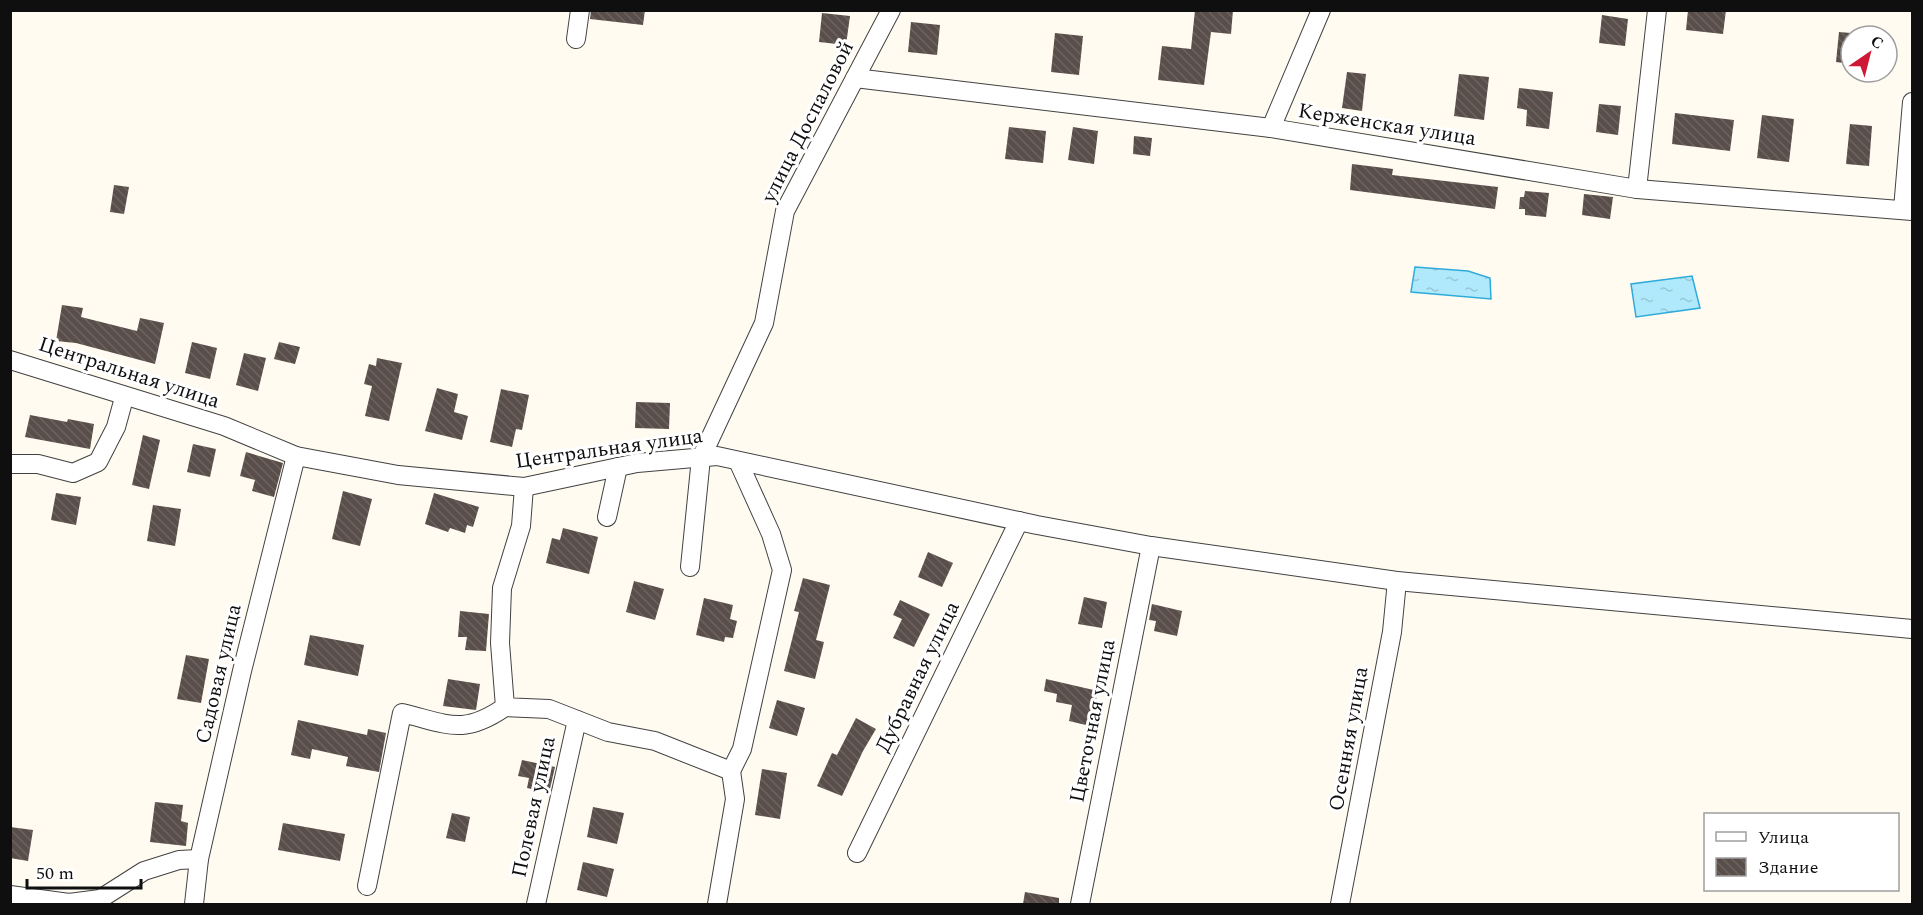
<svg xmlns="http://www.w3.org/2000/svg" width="1923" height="915" font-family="Spectral,serif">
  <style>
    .water { fill: url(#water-ripples); stroke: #2fabdb; stroke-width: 1.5 }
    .building { fill: url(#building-back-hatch) }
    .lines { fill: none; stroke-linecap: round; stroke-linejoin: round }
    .street-casing { stroke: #424242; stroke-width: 20 }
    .street { stroke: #fff; stroke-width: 18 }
    .labels { text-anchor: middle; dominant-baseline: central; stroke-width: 6; stroke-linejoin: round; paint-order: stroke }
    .street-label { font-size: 21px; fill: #0f0f0f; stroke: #fff }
  </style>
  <defs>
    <pattern id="water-ripples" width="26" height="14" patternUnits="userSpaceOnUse" patternTransform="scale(1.5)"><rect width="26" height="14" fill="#b0e9fc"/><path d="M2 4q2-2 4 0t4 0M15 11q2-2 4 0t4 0" fill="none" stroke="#96c7d7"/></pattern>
    <pattern id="building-back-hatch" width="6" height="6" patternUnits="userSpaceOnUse" patternTransform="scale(1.5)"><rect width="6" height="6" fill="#594e4a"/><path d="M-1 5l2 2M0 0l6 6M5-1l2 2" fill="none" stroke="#6c6360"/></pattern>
  </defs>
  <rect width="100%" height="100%" fill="#fffbf1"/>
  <g class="water">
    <polygon points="1415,267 1468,271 1490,278 1491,299 1411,292"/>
    <polygon points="1692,276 1700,308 1636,317 1631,284"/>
  </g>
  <g class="building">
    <polygon points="591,10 645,10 643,25 590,19"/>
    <polygon points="1195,10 1233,10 1231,34 1211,32 1204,85 1158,80 1162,46 1191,49"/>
    <polygon points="1688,10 1726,10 1723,34 1686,30"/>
    <polygon points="822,13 850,16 846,45 819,42"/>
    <polygon points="1602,15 1628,19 1625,46 1599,43"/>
    <polygon points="911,22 940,25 937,55 908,52"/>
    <polygon points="1839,32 1851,33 1851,64 1836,62"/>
    <polygon points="1055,33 1083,36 1079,75 1051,72"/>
    <polygon points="1347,72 1366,74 1362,111 1342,108"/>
    <polygon points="1459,74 1489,77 1484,120 1454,116"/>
    <polygon points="1519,88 1553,92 1549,129 1526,126 1527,110 1517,108"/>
    <polygon points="1599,104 1621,106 1618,135 1596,132"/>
    <polygon points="1675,113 1734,120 1730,151 1672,144"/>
    <polygon points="1762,115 1794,119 1789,162 1757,158"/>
    <polygon points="1850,124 1872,126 1869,166 1846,164"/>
    <polygon points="1009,127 1046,131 1043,163 1005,159"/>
    <polygon points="1073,127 1098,131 1094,164 1068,160"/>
    <polygon points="1134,136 1152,138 1150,156 1133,154"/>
    <polygon points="1352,164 1393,169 1392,175 1498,187 1495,209 1350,190"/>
    <polygon points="114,185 129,187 124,214 110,212"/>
    <polygon points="1525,191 1549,193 1546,217 1525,215 1525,209 1519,209 1520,197 1524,197"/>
    <polygon points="1584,194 1613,197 1610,219 1582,215"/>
    <polygon points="62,305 83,308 81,317 137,331 140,318 164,323 155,364 76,343 56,341"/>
    <polygon points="192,342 217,348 210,379 185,373"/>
    <polygon points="279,342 300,347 295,364 274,359"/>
    <polygon points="244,353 266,358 258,391 236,385"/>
    <polygon points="377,358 402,363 389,421 365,416 372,386 364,384 369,364 376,366"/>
    <polygon points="437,388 458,394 454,412 468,416 462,440 425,431"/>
    <polygon points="501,389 529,395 522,430 516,429 512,447 490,442"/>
    <polygon points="636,402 670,403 669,429 635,428"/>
    <polygon points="30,415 67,422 68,419 94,424 90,449 25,437"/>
    <polygon points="143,435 160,440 149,489 132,485"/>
    <polygon points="193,444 216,449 210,477 187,472"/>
    <polygon points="246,452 283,463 274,497 252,491 255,480 240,476"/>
    <polygon points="343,491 372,499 360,546 332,539"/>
    <polygon points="56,493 81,497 76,525 51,520"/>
    <polygon points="434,493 479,507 473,527 467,525 465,533 450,528 448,532 425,524"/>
    <polygon points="153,505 181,509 175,546 147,541"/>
    <polygon points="563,528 598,537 589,574 546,563 552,538 560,540"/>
    <polygon points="928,552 953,563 942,587 918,577"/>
    <polygon points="803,578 830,585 816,640 824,642 815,679 784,671 799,612 794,611"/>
    <polygon points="634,581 664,589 655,620 626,612"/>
    <polygon points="1084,597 1107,602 1102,628 1078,624"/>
    <polygon points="704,598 733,605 730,619 737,621 733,638 725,637 724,642 696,635"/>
    <polygon points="900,600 930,614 914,647 893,638 902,619 893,615"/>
    <polygon points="1152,604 1182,611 1177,636 1154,631 1156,621 1149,620"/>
    <polygon points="460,611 489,614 486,651 465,650 467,637 458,637"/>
    <polygon points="310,635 364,645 358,676 304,665"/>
    <polygon points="186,655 209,659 201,703 177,699"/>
    <polygon points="448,679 480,684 476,710 443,706"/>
    <polygon points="1046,679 1098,691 1090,726 1069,721 1072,705 1056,702 1057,694 1044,691"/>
    <polygon points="777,700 805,708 797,736 769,728"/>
    <polygon points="856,718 876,729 863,751 842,796 817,786 832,753 837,755"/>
    <polygon points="298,720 367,735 368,729 386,733 379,772 346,766 348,757 312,749 310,759 291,755"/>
    <polygon points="522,760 555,767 549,793 527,788 529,778 518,776"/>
    <polygon points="762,769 787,773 780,819 755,815"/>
    <polygon points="155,802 183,805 181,821 188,823 186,846 150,842"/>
    <polygon points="593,807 624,813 617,844 587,837"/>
    <polygon points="452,813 470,817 465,842 446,838"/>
    <polygon points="283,823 345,834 340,861 278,850"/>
    <polygon points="10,827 33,830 28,861 10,858"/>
    <polygon points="583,862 614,869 607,897 577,890"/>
    <polygon points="1025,892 1059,898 1059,904 1023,904"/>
  </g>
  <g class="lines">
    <g class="street-casing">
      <g id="street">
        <polyline points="576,39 580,10"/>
        <polyline points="855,78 1271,128 1637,189 1912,211"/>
        <polyline points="1271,128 1321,10"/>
        <polyline points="1637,189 1657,10"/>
        <polyline points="1903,209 1912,102"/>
        <polyline points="10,360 224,426 296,456 398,475 524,487 637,463 717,456 1037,525 1151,546 1397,581 1912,629"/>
        <polyline points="10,464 38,464 73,473 98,462 116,427 124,398"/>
        <polyline points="524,487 521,526 502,588 500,643 505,707 549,709 608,732 655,741 731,771 742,749 782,570 771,534 738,461"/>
        <polyline points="607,517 618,467"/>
        <polyline points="690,567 701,458 764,323 785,211 891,10"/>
        <polyline points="857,853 1019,521"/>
        <path d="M367 886 402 713C448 724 463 736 505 707"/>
        <polyline points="10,895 69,903 100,899 144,871 179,860 199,859"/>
        <polyline points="194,904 199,859 242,671 296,456"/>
        <polyline points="536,904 577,720"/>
        <polyline points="717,904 735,799 731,771"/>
        <polyline points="1080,904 1151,546"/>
        <polyline points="1340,904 1392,632 1397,581"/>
      </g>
    </g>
    <use href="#street" class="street"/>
  </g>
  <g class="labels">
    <g class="street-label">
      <text transform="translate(808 122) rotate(-63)">улица Доспаловой</text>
      <text transform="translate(1387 125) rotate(9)">Керженская улица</text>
      <text transform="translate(129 373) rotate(18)">Центральная улица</text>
      <text transform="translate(609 449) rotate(-8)">Центральная улица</text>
      <text transform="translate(219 674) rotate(-77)">Садовая улица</text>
      <text transform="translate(918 677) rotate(-64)">Дубравная улица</text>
      <text transform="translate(1093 721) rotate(-79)">Цветочная улица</text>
      <text transform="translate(1349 739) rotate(-80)">Осенняя улица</text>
      <text transform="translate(534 807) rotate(-78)">Полевая улица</text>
    </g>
  </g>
  <rect width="1923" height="915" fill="none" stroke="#0f0f0f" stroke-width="24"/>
  <rect x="1704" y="813" width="195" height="78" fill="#ffffff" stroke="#9f9f9f" stroke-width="1.5"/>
  <rect x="1716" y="832" width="30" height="9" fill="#ffffff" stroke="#9f9f9f" stroke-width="1.5"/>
  <text x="1758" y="843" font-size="18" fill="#0f0f0f">Улица</text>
  <rect x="1716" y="858" width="30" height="18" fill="url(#building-back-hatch)" stroke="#9f9f9f" stroke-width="1.5"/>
  <text x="1758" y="873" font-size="18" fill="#0f0f0f">Здание</text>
  <g transform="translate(1869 54) rotate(35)"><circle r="28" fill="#ffffff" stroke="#9f9f9f" stroke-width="1.5"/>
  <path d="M0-4.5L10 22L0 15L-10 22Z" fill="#ce1836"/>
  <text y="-9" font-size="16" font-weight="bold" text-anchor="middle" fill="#0f0f0f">С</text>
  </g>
  <path d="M27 879v9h114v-9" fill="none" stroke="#0f0f0f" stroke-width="3"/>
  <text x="36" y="879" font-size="18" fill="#0f0f0f" stroke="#ffffff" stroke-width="4.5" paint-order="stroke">50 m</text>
</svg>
